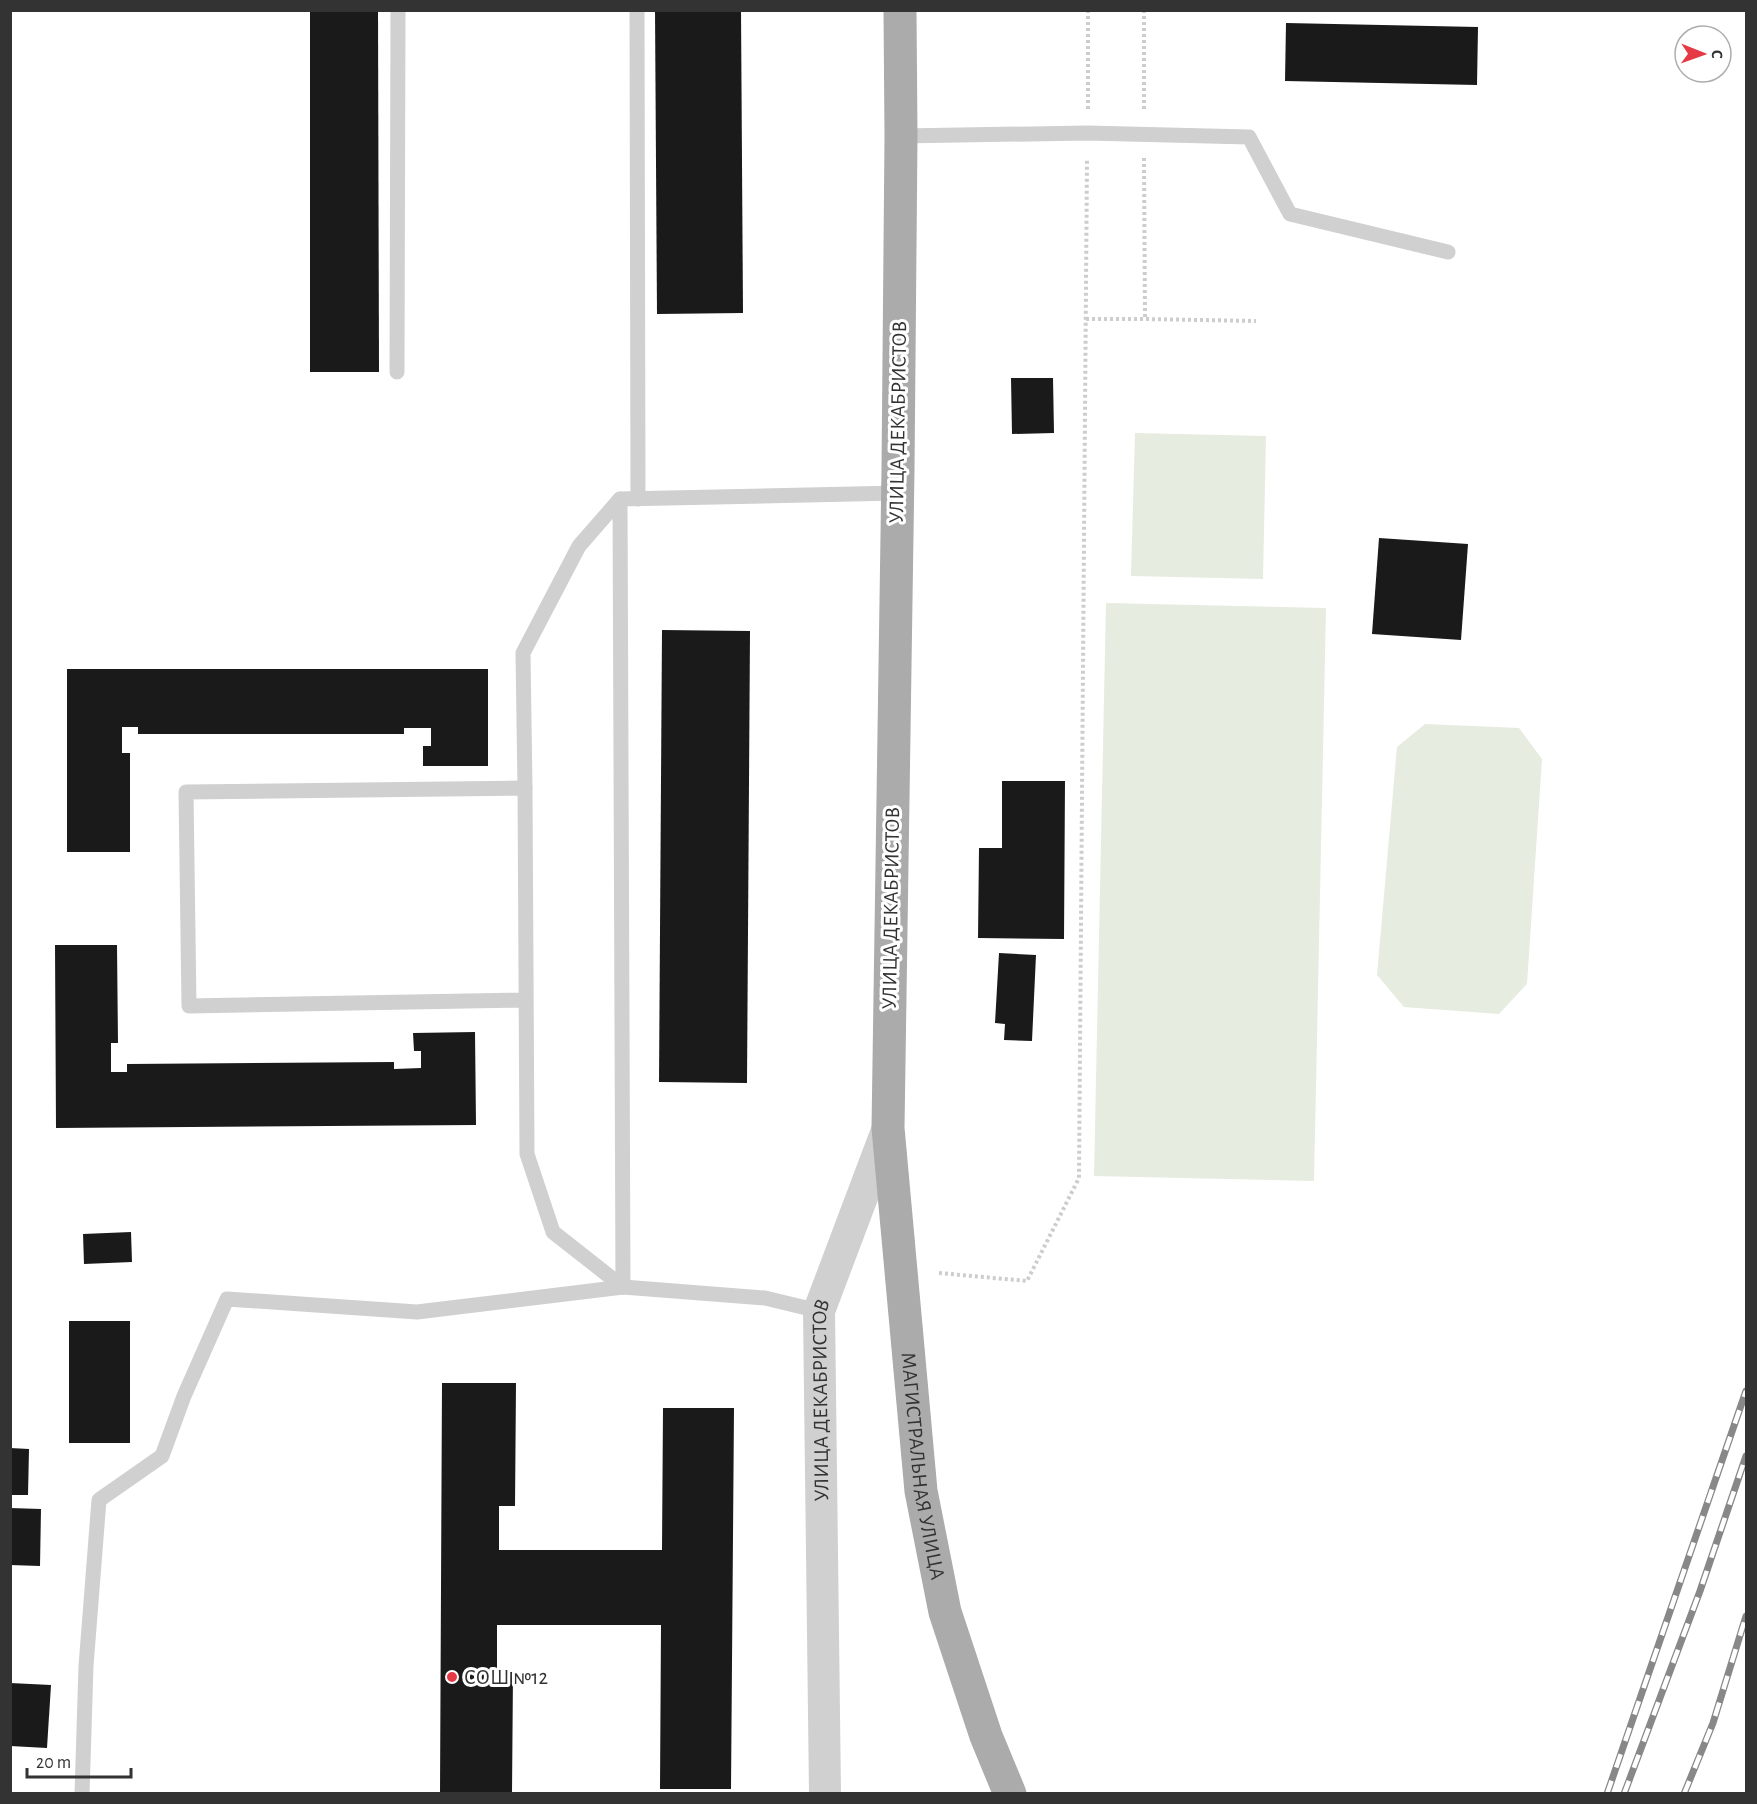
<svg xmlns="http://www.w3.org/2000/svg" width="1757" height="1804" font-family="'Alegreya Sans',sans-serif">
  <style>
    .pitch { fill: #e6ecdf }
    .building { fill: #1a1a1a }
    .lines { fill: none; stroke-linecap: round; stroke-linejoin: round }
    .path { stroke: #cdcdcd; stroke-width: 4; stroke-dasharray: 3 3; stroke-linecap: butt }
    .service { stroke: #d0d0d0; stroke-width: 15 }
    .minor { stroke: #d0d0d0; stroke-width: 32 }
    .primary { stroke: #ababab; stroke-width: 33 }
    .rail-casing { stroke: #888; stroke-width: 7 }
    .rail { stroke: #fff; stroke-width: 4.5; stroke-dasharray: 14; stroke-linecap: butt }
    .poi-dot { fill: #e63946; stroke: #fff; stroke-width: 2 }
    .labels { text-anchor: middle; dominant-baseline: central; stroke-width: 6; stroke-linejoin: round; paint-order: stroke }
    .street-label { font-size: 21px; fill: #333; stroke: #fff }
    .poi-label { font-size: 21px; fill: #333; stroke: #fff; text-anchor: start }
  </style>
  <rect width="100%" height="100%" fill="#fff"/>
  <g class="pitch">
    <polygon points="1135,433 1266,436 1263,579 1131,576"/>
    <polygon points="1106,603 1326,608 1314,1181 1094,1176"/>
    <polygon points="1425,724 1519,728 1542,759 1527,984 1499,1014 1404,1007 1377,975 1397,747"/>
  </g>
  <g class="building">
    <polygon points="310,10 378,10 379,372 310,372"/>
    <polygon points="655,10 741,10 743,313 657,314"/>
    <polygon points="1286,23 1478,27 1477,85 1285,81"/>
    <polygon points="1011,378 1053,378 1054,433 1012,434"/>
    <polygon points="1379,538 1468,544 1461,640 1372,634"/>
    <polygon points="662,630 750,631 747,1083 659,1082"/>
    <polygon points="67,669 488,669 488,766 423,766 423,746 431,746 431,728 404,728 404,734 138,734 138,727 122,727 122,753 130,753 130,852 67,852"/>
    <polygon points="1002,781 1065,781 1064,939 978,938 979,848 1002,848"/>
    <polygon points="55,945 117,945 118,1043 111,1043 111,1072 127,1072 127,1064 394,1062 394,1069 421,1068 421,1051 414,1051 413,1033 475,1032 476,1125 56,1128"/>
    <polygon points="999,953 1036,955 1032,1041 1004,1040 1005,1024 995,1023"/>
    <polygon points="131,1232 132,1262 84,1264 83,1234"/>
    <rect x="69" y="1321" width="61" height="122"/>
    <polygon points="442,1383 516,1383 515,1506 499,1506 499,1550 662,1550 663,1408 734,1408 731,1789 660,1789 661,1625 497,1625 497,1672 513,1672 512,1794 440,1794"/>
    <polygon points="10,1448 29,1449 28,1495 10,1495"/>
    <polygon points="10,1508 41,1509 40,1566 10,1565"/>
    <polygon points="10,1683 51,1685 47,1748 10,1746"/>
  </g>
  <g class="lines">
    <g class="path">
      <polyline points="1088,109 1088,10"/>
      <polyline points="1144,109 1144,10"/>
      <polyline points="1144,158 1145,319 1256,321"/>
      <polyline points="1086,319 1145,319"/>
      <polyline points="939,1273 1027,1281 1079,1178 1087,158"/>
    </g>
    <g class="service">
      <polyline points="637,10 638,499"/>
      <polyline points="901,136 1087,133 1249,137 1290,214 1448,252"/>
      <polyline points="397,372 398,10"/>
      <polyline points="620,499 623,1287"/>
      <polyline points="525,788 523,653 579,546 620,499 898,493"/>
      <polyline points="526,1000 189,1006 186,792 525,788 527,1154 553,1232 623,1287"/>
      <polyline points="82,1794 86,1666 99,1500 162,1456 184,1396 227,1299 417,1312 623,1287 765,1298 819,1311"/>
    </g>
    <path class="minor" id="s1" d="M825 1794 819 1311 888 1128"/>
    <path class="primary" id="s2" d="M900 10 901 136 898 469 888 1128 921 1491 945 1612 986 1736 1010 1794"/>
    <g class="rail-casing">
      <g id="rail">
        <polyline points="1607,1794 1746,1391"/>
        <polyline points="1624,1794 1700,1591 1746,1456"/>
        <polyline points="1684,1794 1713,1723 1746,1616"/>
      </g>
    </g>
    <use href="#rail" class="rail"/>
  </g>
  <circle class="poi-dot" cx="452" cy="1677" r="6"/>
  <g class="labels">
    <g class="street-label">
      <text transform="translate(898 422) rotate(-89)">УЛИЦА ДЕКАБРИСТОВ</text>
      <text transform="translate(891 908) rotate(-89)">УЛИЦА ДЕКАБРИСТОВ</text>
      <text stroke="none"><textPath href="#s1" startOffset="394">УЛИЦА ДЕКАБРИСТОВ</textPath></text>
      <text stroke="none"><textPath href="#s2" startOffset="1458">МАГИСТРАЛЬНАЯ УЛИЦА</textPath></text>
    </g>
    <g class="poi-label">
      <text x="464" y="1677">СОШ №12</text>
    </g>
  </g>
  <rect width="1757" height="1804" fill="none" stroke="#333333" stroke-width="24"/>
  <g transform="translate(1703 54) rotate(91)"><circle r="28" fill="#ffffff" stroke="#adadad" stroke-width="1.5"/>
  <path d="M0-4.5L10 22L0 15L-10 22Z" fill="#e63946"/>
  <text y="-9" font-size="16" font-weight="bold" text-anchor="middle" fill="#333333">С</text>
  </g>
  <path d="M27 1768v9h104v-9" fill="none" stroke="#333333" stroke-width="3"/>
  <text x="36" y="1768" font-size="18" fill="#333333" stroke="#ffffff" stroke-width="4.5" paint-order="stroke">20 m</text>
</svg>
